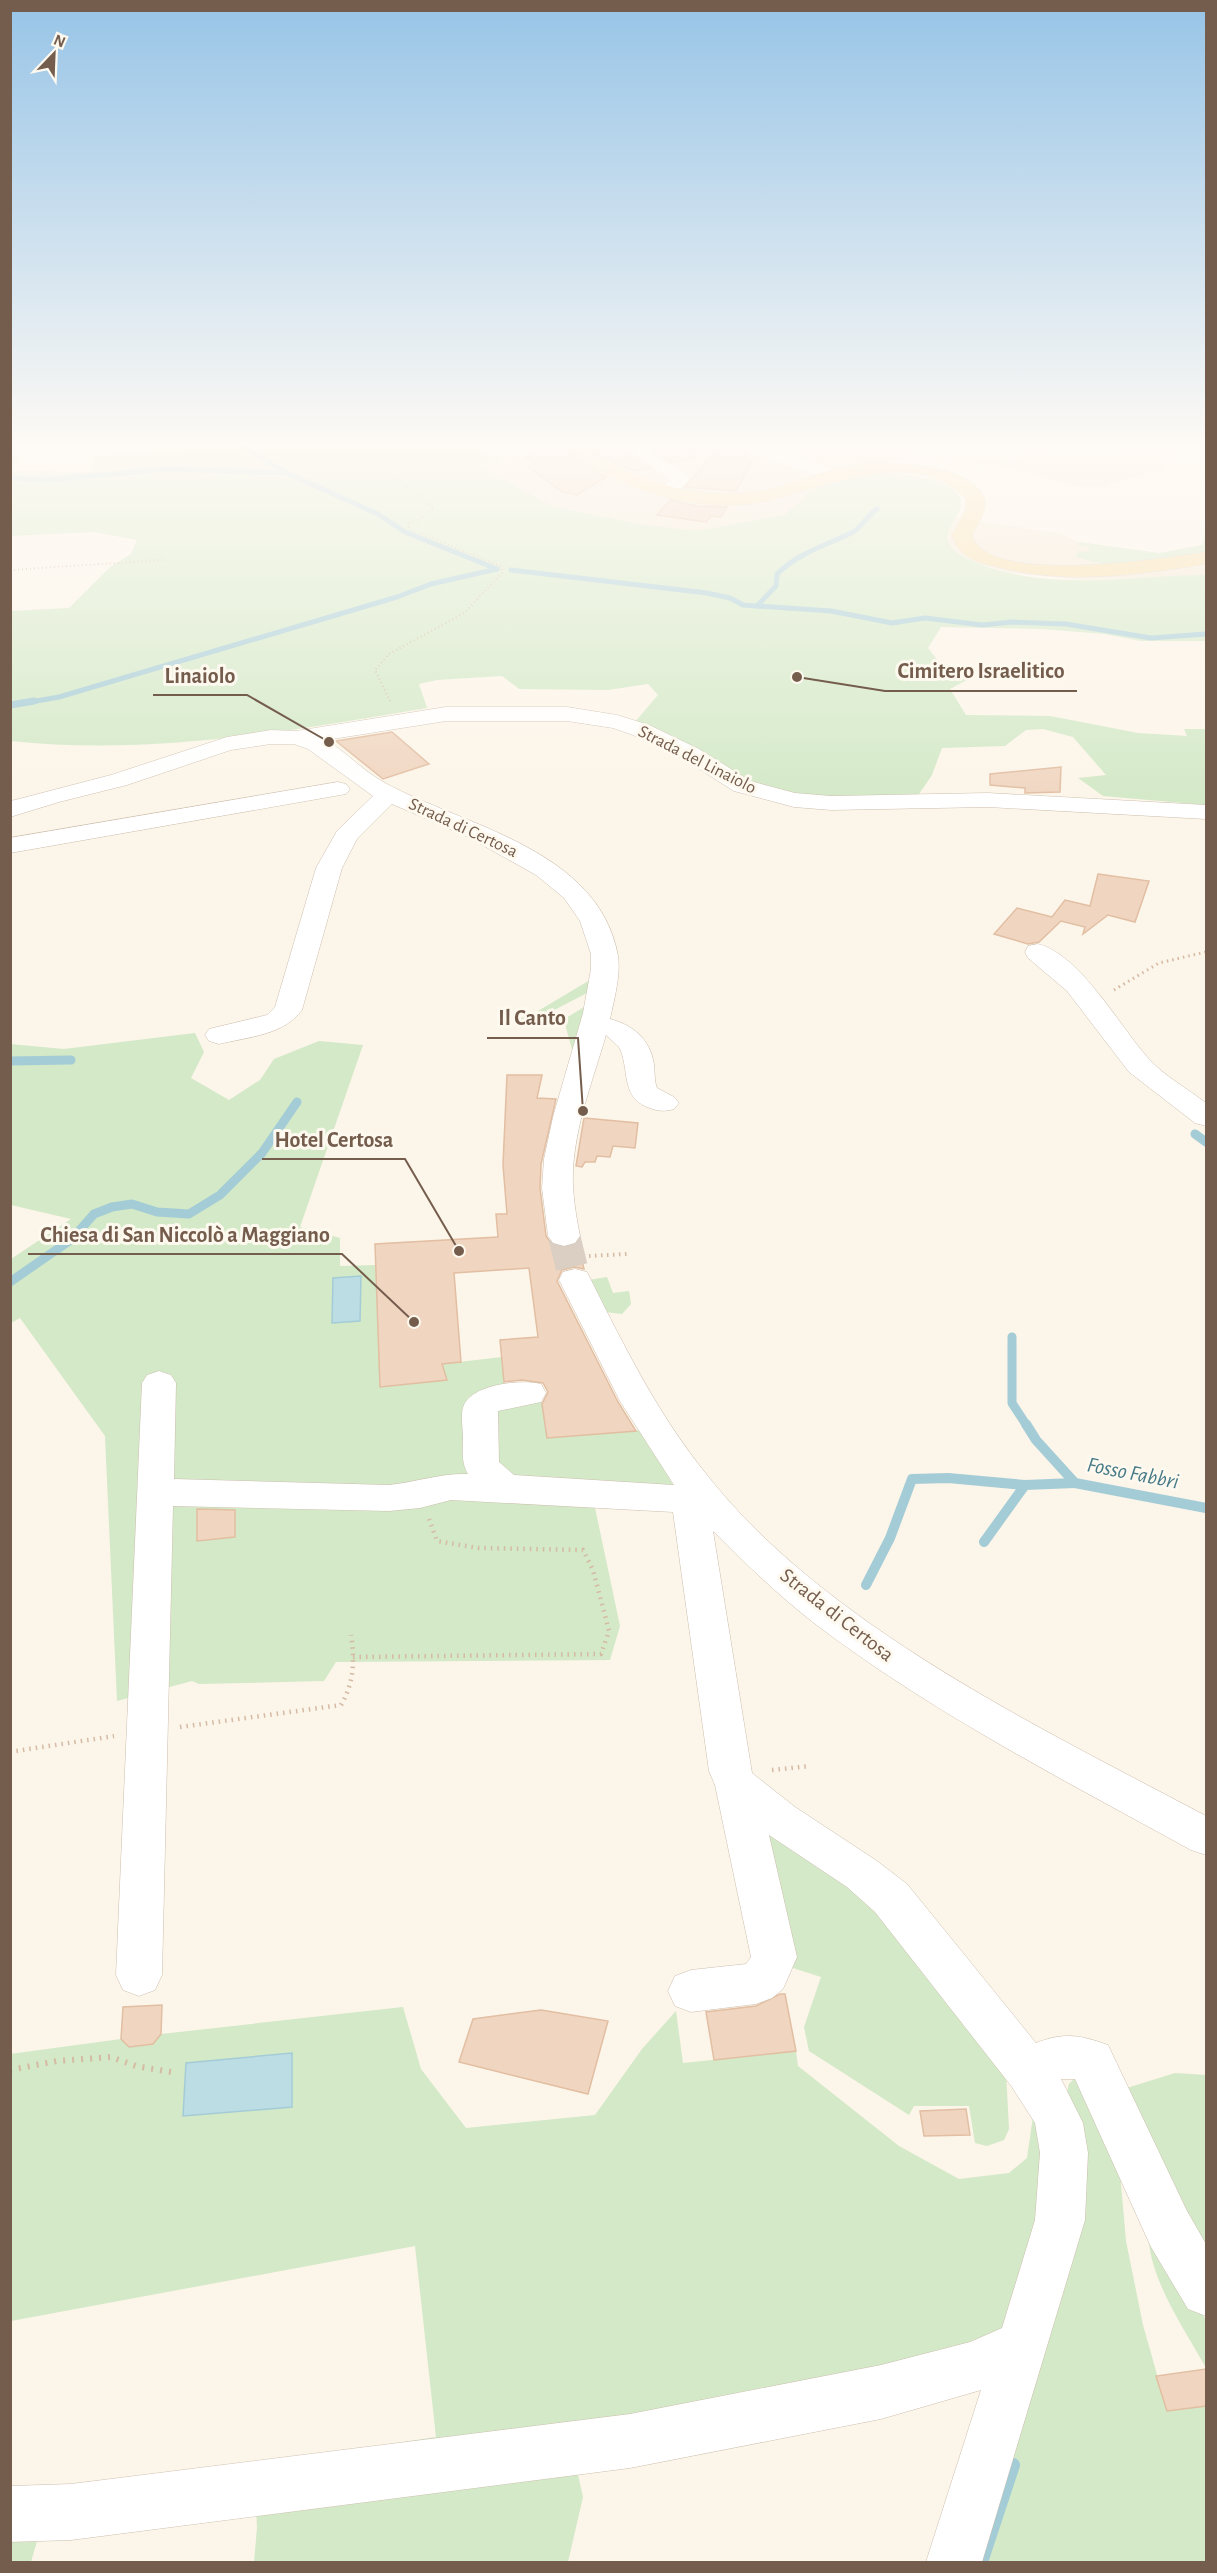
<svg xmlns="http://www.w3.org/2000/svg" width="1217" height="2573" font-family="'Alegreya Sans',sans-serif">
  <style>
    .residential { fill: #f3e8d7 }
    .green { fill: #d3e9c7 }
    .water { fill: #bddde5; stroke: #a4ccd6; stroke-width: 1.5 }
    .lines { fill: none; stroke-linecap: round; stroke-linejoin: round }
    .stream-far4 { stroke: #a4ccd6; stroke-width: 5 }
    .stream-far3 { stroke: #a4ccd6; stroke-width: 7 }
    .stream-far2 { stroke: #a4ccd6; stroke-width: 9 }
    .stream-far1 { stroke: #a4ccd6; stroke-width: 10 }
    .stream { stroke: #a4ccd6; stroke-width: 14 }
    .building { fill: #f0d6c1; stroke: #e2bea2; stroke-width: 1.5 }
    .minor-tunnel { stroke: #dacfc2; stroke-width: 32; stroke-dasharray: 32 16; stroke-linecap: butt }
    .minor-casing { stroke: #cdbeaf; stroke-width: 1 }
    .major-casing { stroke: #d8d2cd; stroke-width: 1 }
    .path-far4 { stroke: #d5baa4; stroke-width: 2; stroke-dasharray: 1 3; stroke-linecap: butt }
    .path-far3 { stroke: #d5baa4; stroke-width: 3; stroke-dasharray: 1.5 4; stroke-linecap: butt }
    .path-far2 { stroke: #d5baa4; stroke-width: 4; stroke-dasharray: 1.5 4.5; stroke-linecap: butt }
    .path-far1 { stroke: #d5baa4; stroke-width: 4.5; stroke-dasharray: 1.5 5; stroke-linecap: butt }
    .path { stroke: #d5baa4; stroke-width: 6; stroke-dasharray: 2 7; stroke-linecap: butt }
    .minor { fill: #fff; fill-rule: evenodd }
    .major { fill: #f7dda4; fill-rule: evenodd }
    .labels { text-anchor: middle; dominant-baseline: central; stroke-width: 6; stroke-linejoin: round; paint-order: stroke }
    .far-street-label { font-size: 18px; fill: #755d4d; stroke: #fef9ef }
    .street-label { font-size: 21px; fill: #755d4d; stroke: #fef9ef }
    .water-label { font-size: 22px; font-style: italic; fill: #477a87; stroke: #fef9ef }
    .leader { fill: none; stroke: #755d4d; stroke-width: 2 }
    .callout-dot { fill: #755d4d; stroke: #fef9ef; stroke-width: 2 }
    .callout-label { font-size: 22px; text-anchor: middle; font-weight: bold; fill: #755d4d; stroke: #fef9ef; stroke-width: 6; stroke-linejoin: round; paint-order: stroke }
  </style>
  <rect width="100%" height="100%" fill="#fcf5e9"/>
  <g class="residential">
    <polygon points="489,448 917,448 918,453 1024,462 1031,456 1004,448 1041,448 1065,454 1075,451 1106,458 1127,448 1171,448 1187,451 1178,460 1160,457 1164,468 1101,487 1079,487 1011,467 911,459 851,466 854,476 806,498 784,515 697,531 639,524 552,506 478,464 503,459"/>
    <polygon points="954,517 1062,534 1079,542 1169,556 1206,552 1206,575 1084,580 1010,573 977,563 960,555 950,545 947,533"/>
  </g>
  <g class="green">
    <path d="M198 448H489L503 459 479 465 552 506 639 524 697 531 784 515 805 498 806 493C821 488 837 480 853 476 876 470 949 472 960 498 969 519 918 538 975 562 1048 593 1131 575 1206 575V641H1141L1104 634 1041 629 941 627 928 648 939 662 978 674 950 689 966 715 1050 716 1138 733 1187 736 1184 729H1206V805L1103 796 1078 778 1106 775 1073 737 1043 729 1026 730 1005 746 942 748 932 775 917 797H815L759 787 634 723 658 695 648 684 608 690 519 689 502 676 437 680 419 684 427 708C291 731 149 756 11 741V611L69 608 110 567 131 554 137 540 94 532 11 536V456L20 457 11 471 92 472 94 456Z"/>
    <polygon points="1206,532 1206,552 1099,567 1100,563 1075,557 1079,551 1088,552 1090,547 1078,545 1079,542 1159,553 1202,545"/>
    <polygon points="595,977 589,992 531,1022 509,1019 528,1017"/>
    <polygon points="589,1004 573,1053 565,1024 558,1023"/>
    <polygon points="195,1033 204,1052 191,1078 229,1100 260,1080 274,1059 319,1041 363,1045 300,1227 340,1238 340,1266 376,1265 380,1386 446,1380 442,1364 502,1357 505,1387 539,1384 547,1438 641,1430 676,1490 594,1503 620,1626 610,1660 336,1662 324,1681 199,1684 192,1681 117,1701 105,1436 20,1318 11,1323 11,1259 71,1219 11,1205 10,1044 64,1049"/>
    <polygon points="607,1277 613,1293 629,1291 631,1304 622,1314 605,1312 589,1280"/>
    <polygon points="755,1811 846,1876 1005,2053 1009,2129 1004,2140 987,2146 975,2143 969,2106 914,2106 909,2115 809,2051 804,2027 821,1977 793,1968 783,1916"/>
    <polygon points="403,2007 421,2069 466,2128 595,2115 642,2049 676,2011 683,2063 796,2051 798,2066 899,2146 959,2179 1009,2173 1027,2158 1035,2103 1043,2111 1052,2150 1051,2214 1012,2323 1000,2340 831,2387 747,2404 589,2429 438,2447 170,2489 11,2504 11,2490 23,2491 167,2478 436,2437 415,2246 11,2321 10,2054 121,2039 130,2047 153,2044 161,2034"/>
    <polygon points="1175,2073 1206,2075 1206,2260 1114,2092"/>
    <polygon points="1075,2078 1120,2173 1126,2241 1143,2325 1167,2410 1206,2406 1206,2562 976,2562 1011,2457 1066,2096 1069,2084"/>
    <path d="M1148 2224 1206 2320V2368C1182 2324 1146 2276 1148 2224Z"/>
    <polygon points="574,2457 583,2497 568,2562 254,2562 257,2528 256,2505"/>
    <polygon points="39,2534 31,2562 11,2562 10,2540"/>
  </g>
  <g class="water">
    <polygon points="361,1276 360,1321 332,1323 333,1278"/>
    <polygon points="292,2053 292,2107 183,2116 186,2063"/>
  </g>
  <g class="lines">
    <g class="stream-far4">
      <polyline points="245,448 287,473 378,514 405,532 497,569"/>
      <polyline points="10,478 47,480 167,469 283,473"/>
      <polyline points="511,570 707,593 730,598 743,605 831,611 892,623 925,618 982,625 1012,622 1066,624 1151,638 1206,634"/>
      <path d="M757 606 776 586 777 574C798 553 827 545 853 532 862 527 867 515 877 509"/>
      <polyline points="25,703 59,697 397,597 431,584 497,569"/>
    </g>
    <polyline class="stream-far3" points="10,705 34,701"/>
    <g class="stream-far2">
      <polyline points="10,1061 71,1060"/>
      <polyline points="1195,1134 1206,1142"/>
      <polyline points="10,1282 72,1239 94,1214 112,1207 132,1204 157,1212 189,1214 220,1195 262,1153 297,1102"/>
      <polyline points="1012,1337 1012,1403 1027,1426"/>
    </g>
    <g class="stream-far1">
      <polyline points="1026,1424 1036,1440 1075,1483 1206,1508"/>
      <polyline points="984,1542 1025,1485"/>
      <polyline points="866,1585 890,1538 912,1479 948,1478 1025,1485 1075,1483"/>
    </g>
    <polyline class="stream" points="981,2562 1013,2465"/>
  </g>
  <g class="building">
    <polygon points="540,448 564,448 575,460 606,477 577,495 562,492 527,466 537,465 525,457 536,454"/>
    <polygon points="586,448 623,448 650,468 633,471"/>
    <polygon points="650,448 695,448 696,457 672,463"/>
    <polygon points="718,448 740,448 747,455 744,459 753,460 736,491 685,487"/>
    <polygon points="670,500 697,506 727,507 721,517 711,516 706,522 657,515"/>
    <polygon points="392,732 429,764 383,779 336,741"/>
    <polygon points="1061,767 1060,792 1025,793 1025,788 990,785 990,774"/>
    <polygon points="1098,874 1149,881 1135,922 1108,915 1083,934 1085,927 1061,921 1039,942 1028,944 994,934 1017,908 1052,917 1065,900 1090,906"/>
    <polygon points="507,1075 542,1075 537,1098 556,1099 541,1164 540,1188 546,1236 552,1245 563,1248 578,1242 584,1269 574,1267 562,1270 557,1281 618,1402 636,1431 547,1438 542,1404 548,1392 543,1383 522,1380 504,1382 500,1340 538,1337 529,1268 454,1273 461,1362 442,1364 447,1380 380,1387 375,1244 498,1237 496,1214 507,1214 503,1165"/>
    <polygon points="584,1118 638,1123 635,1148 613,1146 610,1157 597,1156 595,1162 585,1162 582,1167 576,1166"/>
    <polygon points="197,1509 235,1510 235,1537 197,1541"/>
    <polygon points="780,1994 785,1994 796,2051 714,2060 706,2012 756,2006"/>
    <polygon points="162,2005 161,2034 153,2044 129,2047 121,2039 123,2007"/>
    <polygon points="541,2010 608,2021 588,2094 459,2062 473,2019"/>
    <polygon points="966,2109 970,2135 924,2136 920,2111"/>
    <polygon points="1206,2369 1206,2406 1167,2411 1156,2376"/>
  </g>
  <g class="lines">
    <polyline class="minor-tunnel" points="564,1236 575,1280"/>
    <g class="minor-casing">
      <g id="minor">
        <path d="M487 448H538L535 452C520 456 503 459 488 455L485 451Z"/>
        <polygon points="625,448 646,448 690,478 675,496 661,496 659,492 670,479"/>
        <polygon points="742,448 768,448 841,471 844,475 841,479 829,479 745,452"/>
        <path d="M446 707H567L617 715 649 725 699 749 750 781 795 793 831 796 988 793 1206 805V819L988 807 831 810 794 807 734 791 683 759 633 735 613 728 567 721H446L326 740C346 752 363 771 385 783 464 826 599 849 618 956 621 975 614 1000 610 1019 633 1025 650 1039 654 1064 655 1072 654 1080 657 1088L674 1097 679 1103 674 1109C664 1112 657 1111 647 1107 620 1096 630 1068 619 1047L606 1035C593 1080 575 1125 573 1171 572 1193 576 1215 580 1236L575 1243 564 1246 553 1243 548 1236 542 1188 544 1159 553 1117 583 1013 591 969V954L580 921 564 898 536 875 468 837 392 804 357 839 342 868 302 1010C284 1035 248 1037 219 1044L209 1041 205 1035 209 1029 267 1015 275 1007 316 868 337 831 373 796 308 749 294 744H271L231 750 127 785 59 802 10 817V801L15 800 111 775 227 737 271 730 296 731Z"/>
        <polygon points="338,782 346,784 350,789 346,794 10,853 10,838"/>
        <path d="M1038 944C1080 954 1120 1027 1148 1058 1164 1076 1188 1089 1206 1103V1126L1195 1123 1129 1072 1067 991 1028 958 1025 952 1028 946Z"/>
        <path d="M575 1269 587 1272 591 1280C625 1348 659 1416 707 1475 826 1626 1039 1727 1206 1816V1855L1191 1850C1062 1779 931 1712 814 1623 778 1595 745 1563 713 1531L752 1773 795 1807 877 1861 907 1884 1036 2043C1064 2032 1080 2035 1108 2045L1187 2211 1206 2244V2316L1188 2309 1151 2247 1075 2079H1061L1083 2123 1088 2153 1085 2220 982 2562H926L981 2390 881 2419 630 2468 71 2540 10 2542V2486L71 2484 630 2414 881 2365 970 2342 1002 2328 1035 2220 1040 2153 1035 2123 1012 2087 875 1912 847 1887 769 1835 797 1957 783 1989 772 1998 756 2004 691 2012 675 2006 668 1991 675 1976 691 1970 746 1964 751 1957 715 1785 709 1771 673 1512 451 1500 420 1508 389 1511 173 1506 162 1975 155 1990 139 1996 123 1990 116 1975 142 1383 147 1375 159 1371 171 1375 176 1383 174 1479 389 1485C416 1482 442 1473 468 1474 461 1462 463 1451 463 1437 463 1428 460 1413 464 1405 473 1384 522 1379 541 1384L546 1393 541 1402 498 1411 499 1462 514 1475 674 1485 620 1401 559 1280 563 1272Z"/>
      </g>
    </g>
    <g class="major-casing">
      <path id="major" d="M566 448C594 446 611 464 636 475 660 485 685 491 711 493 728 494 744 493 761 491 795 484 827 468 862 464 891 461 970 464 984 497 989 509 977 525 972 535 986 587 1166 558 1206 552V564C1136 575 1068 585 998 567 978 563 958 557 952 535L966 509V499C910 440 812 496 749 504 704 509 656 498 616 479 601 472 576 462 566 448Z"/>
    </g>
    <g class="path-far4">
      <polyline points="356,448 434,508 421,519 409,523 409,529 500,566 503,572 464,613 389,654 375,670 390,701"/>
      <polyline points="367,456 378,448"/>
      <polyline points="10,570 163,560"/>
    </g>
    <polyline class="path-far3" points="1114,990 1159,963 1206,952"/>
    <polyline class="path-far2" points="589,1256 627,1254"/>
    <g class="path-far1">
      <polyline points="353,1657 601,1654 609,1631 593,1570 583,1550 478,1548 437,1541 429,1519"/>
      <path d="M180 1727 341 1705C354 1683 355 1660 351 1635"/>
      <polyline points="10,1752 114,1736"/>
      <polyline points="772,1770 810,1766"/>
    </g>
    <polyline class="path" points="10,2070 57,2061 111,2057 136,2066 171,2072"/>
    <use href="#minor" class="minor"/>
    <use href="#major" class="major"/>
  </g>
  <linearGradient id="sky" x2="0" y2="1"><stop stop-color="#97c4e7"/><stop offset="0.55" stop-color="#fefaf5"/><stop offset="1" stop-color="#fefaf5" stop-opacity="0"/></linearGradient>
  <rect width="1217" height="808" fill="url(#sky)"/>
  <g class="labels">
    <g class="far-street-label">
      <text transform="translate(697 760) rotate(27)">Strada del Linaiolo</text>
      <text transform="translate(463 828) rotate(25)">Strada di Certosa</text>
    </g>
    <g class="street-label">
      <text transform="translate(837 1615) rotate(38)">Strada di Certosa</text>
    </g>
    <g class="water-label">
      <text transform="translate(1133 1473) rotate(11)">Fosso Fabbri</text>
    </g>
  </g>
  <path class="leader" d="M797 677L885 691H1077M329 742L247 695H153M583 1111L578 1038H487M459 1251L405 1159H262M414 1322L342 1254H28"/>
  <g class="callout-dot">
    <circle cx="797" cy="677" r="6"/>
    <circle cx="329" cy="742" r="6"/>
    <circle cx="583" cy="1111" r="6"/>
    <circle cx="459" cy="1251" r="6"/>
    <circle cx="414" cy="1322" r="6"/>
  </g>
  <g class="callout-label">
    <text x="981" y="678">Cimitero Israelitico</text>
    <text x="200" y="683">Linaiolo</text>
    <text x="532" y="1025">Il Canto</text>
    <text x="334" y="1147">Hotel Certosa</text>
    <text x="185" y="1242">Chiesa di San Niccolò a Maggiano</text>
  </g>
  <rect width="1217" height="2573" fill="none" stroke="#755d4d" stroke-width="24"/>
  <g transform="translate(54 54) rotate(23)" stroke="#fef9ef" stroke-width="4.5" paint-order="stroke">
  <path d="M0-4.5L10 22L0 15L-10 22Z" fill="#755d4d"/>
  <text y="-9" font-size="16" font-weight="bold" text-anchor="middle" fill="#755d4d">N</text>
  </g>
</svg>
